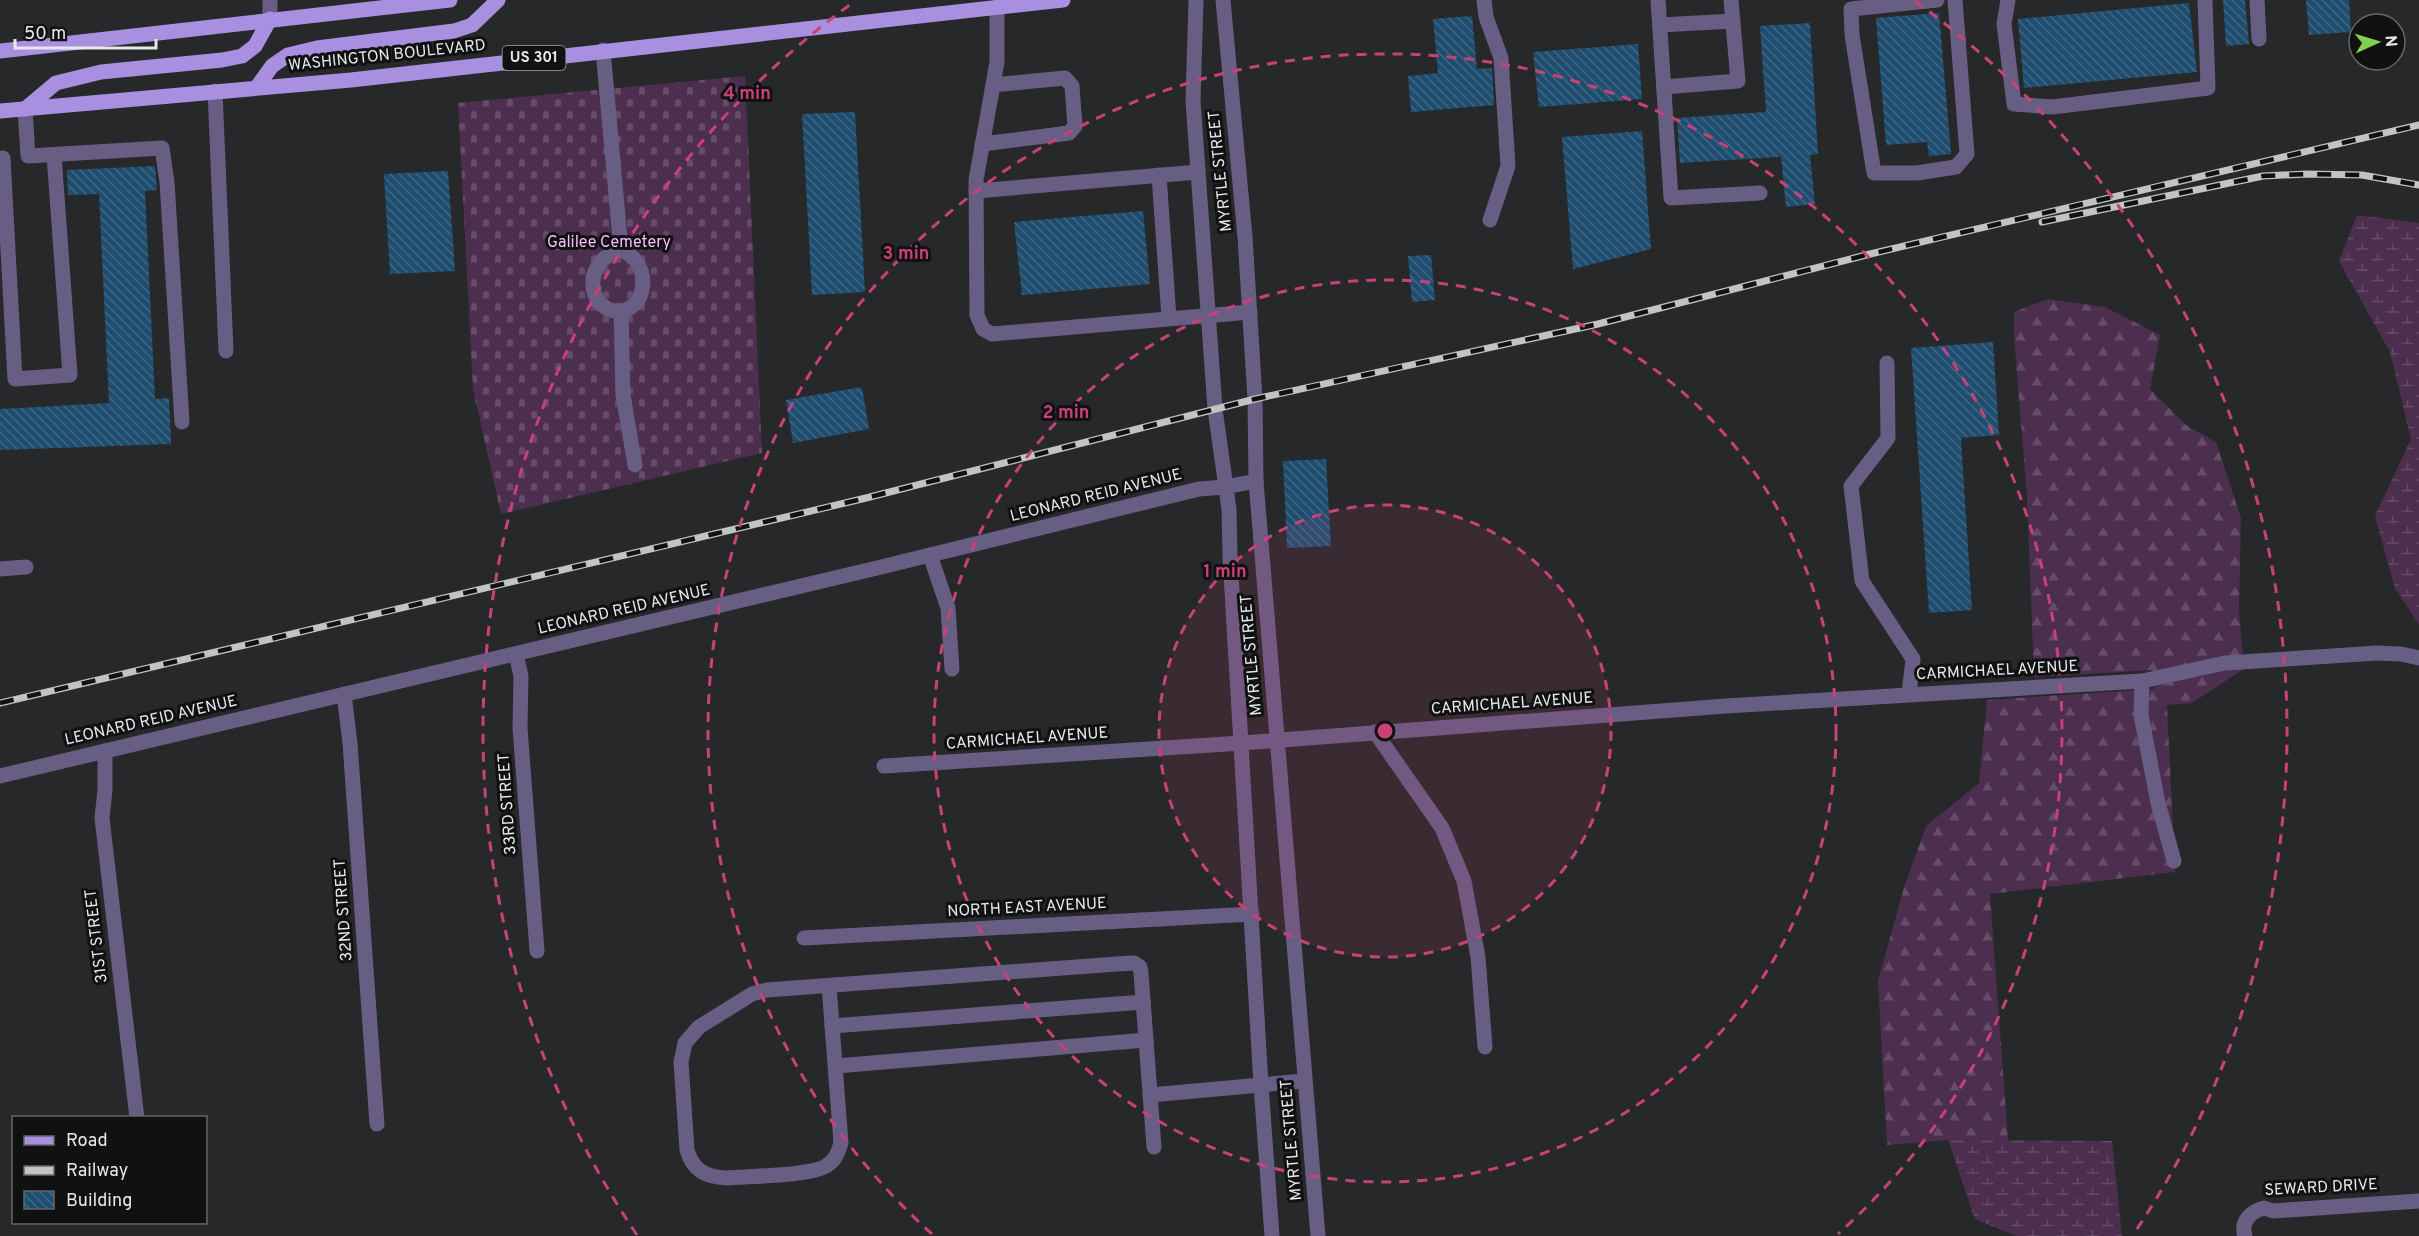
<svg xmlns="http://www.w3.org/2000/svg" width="2419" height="1236" font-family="Overpass,sans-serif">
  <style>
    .forest { fill: url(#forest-firs) }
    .wetland { fill: url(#wetland-marsh) }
    .cemetery { fill: url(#cemetery-stones) }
    .building { fill: url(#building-back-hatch) }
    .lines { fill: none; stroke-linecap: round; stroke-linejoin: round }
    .minor { stroke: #685d83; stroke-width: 15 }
    .major { stroke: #a98fdf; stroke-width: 15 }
    .rail-casing { stroke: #c2c3c4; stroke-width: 7 }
    .rail { stroke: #101112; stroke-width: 4.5; stroke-dasharray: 14; stroke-linecap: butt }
    .ring { fill: none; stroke: #c94277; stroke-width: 3; stroke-dasharray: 10 8 }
    .labels { text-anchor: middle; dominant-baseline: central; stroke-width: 6; stroke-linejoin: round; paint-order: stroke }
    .shield { fill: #101112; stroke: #a6a8a8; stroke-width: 1.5 }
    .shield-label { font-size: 15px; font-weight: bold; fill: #e7e8e9 }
    .street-label { font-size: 16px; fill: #e7e8e9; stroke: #101112 }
    .park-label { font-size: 16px; fill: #fbbefd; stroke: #101112 }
    .centre { fill: #c94277; stroke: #101112; stroke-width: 3 }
    .ring-label { font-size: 18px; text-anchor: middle; font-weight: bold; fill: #c94277; stroke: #101112; stroke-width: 6; stroke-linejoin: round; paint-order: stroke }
  </style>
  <defs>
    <pattern id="forest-firs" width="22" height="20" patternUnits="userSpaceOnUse" patternTransform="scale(1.5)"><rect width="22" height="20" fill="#4c2e4e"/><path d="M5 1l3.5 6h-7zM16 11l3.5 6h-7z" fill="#664c68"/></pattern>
    <pattern id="wetland-marsh" width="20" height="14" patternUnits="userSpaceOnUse" patternTransform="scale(1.5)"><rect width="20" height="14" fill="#4c2e4e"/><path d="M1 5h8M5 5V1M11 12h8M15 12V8" fill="none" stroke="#664c68"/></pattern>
    <pattern id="cemetery-stones" width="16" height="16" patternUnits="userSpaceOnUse" patternTransform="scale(1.5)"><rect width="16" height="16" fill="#4c2e4e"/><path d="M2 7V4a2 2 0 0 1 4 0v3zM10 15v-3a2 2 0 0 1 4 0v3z" fill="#664c68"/></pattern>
    <pattern id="building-back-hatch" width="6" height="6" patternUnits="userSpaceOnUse" patternTransform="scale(1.5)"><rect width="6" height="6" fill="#1e4d70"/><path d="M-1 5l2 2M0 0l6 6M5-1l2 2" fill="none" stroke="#3f6784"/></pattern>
  </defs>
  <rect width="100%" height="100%" fill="#27282a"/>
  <polygon class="forest" points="2048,299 2105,307 2160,335 2150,389 2186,425 2216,442 2241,518 2239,610 2244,669 2192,703 2167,705 2175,872 1990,894 2008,1141 1947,1140 1887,1145 1878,981 1903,891 1926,826 1979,783 1987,700 2154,689 2152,670 2034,677 2027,497 2014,337 2014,312"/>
  <g class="wetland">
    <polygon points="2357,215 2419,223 2419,625 2395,588 2375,516 2411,439 2390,352 2339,261"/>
    <polygon points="1948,1140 2112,1141 2122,1236 2016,1236 1975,1219"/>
  </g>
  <polygon class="cemetery" points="745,76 762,453 501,514 473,389 458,103"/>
  <g class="building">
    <polygon points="2223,0 2245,0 2249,44 2226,46"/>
    <polygon points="2306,0 2349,0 2351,32 2309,35"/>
    <polygon points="2189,3 2197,72 2024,88 2018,19"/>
    <polygon points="1939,13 1951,154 1929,156 1927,142 1886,145 1876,18"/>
    <polygon points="1472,16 1477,69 1492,68 1494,105 1411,112 1408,76 1438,73 1433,19"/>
    <polygon points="1810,23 1818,154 1810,155 1815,204 1786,207 1781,157 1680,163 1677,118 1766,112 1760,26"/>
    <polygon points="1638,44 1642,99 1539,107 1533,52"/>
    <polygon points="855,112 865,292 812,295 802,114"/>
    <polygon points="1642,131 1651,249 1573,269 1562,137"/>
    <polygon points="155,166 157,190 145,191 155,399 169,398 171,444 0,450 0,409 109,403 99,194 68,195 67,170"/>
    <polygon points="448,171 455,271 390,274 384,174"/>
    <polygon points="1143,211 1150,284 1022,295 1014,222"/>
    <polygon points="1431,255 1435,300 1412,302 1408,256"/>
    <polygon points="1993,342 1999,435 1961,438 1972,610 1929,613 1911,348"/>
    <polygon points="862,387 869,429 793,443 786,400"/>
    <polygon points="1326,459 1331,546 1287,548 1283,461"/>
  </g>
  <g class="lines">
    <g class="minor">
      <polyline points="270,0 270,19"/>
      <polyline points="1196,0 1193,101 1215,409 1229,509 1230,557 1261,1085 1272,1236"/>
      <polyline points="1223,0 1245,237 1255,399 1256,481 1318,1236"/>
      <polyline points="1484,0 1486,17 1501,58 1508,166 1490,220"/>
      <polyline points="1658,0 1671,198 1760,193"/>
      <polyline points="1937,0 1851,9 1852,35 1874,173 1917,173 1956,167 1967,154 1955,0"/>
      <polyline points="2008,0 2004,24 2014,104 2052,107 2208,88 2205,0"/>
      <polyline points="2257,0 2259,39"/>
      <polyline points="997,7 997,62 976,180 977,315 983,329 992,334 1250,312"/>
      <polyline points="1660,25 1733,21"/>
      <polyline points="603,50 621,250"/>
      <polyline points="1664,87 1738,81 1731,0"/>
      <polyline points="215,91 226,351"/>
      <polyline points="25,109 28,156 162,148 167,182 182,422"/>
      <polyline points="982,144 1069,133 1075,126 1072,86 1065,78 993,85"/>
      <polyline points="3,158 15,379 70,375 54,155"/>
      <polyline points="1159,175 1169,318"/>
      <polyline points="976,191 1198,172"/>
      <path d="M621 250C653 262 648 311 618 311 587 311 581 260 621 250Z"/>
      <polyline points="621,311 623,395 635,465"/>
      <polyline points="1887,363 1888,438 1851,486 1862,581 1913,659 1909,694"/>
      <polyline points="930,555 948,608 952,669"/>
      <polyline points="0,569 26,567"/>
      <polyline points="516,654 521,676 520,728 537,951"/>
      <polyline points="2142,681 2141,715 2158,803 2174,861"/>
      <polyline points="344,694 350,743 377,1124"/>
      <polyline points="1375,732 1442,828 1464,881 1478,957 1485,1047"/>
      <polyline points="105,751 105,790 102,818 137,1118"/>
      <polyline points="884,766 1242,743 1726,706 2142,681 2225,663 2257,661 2377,653 2401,654 2419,658"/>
      <polyline points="0,776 877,568 1199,489 1225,487 1256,481"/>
      <polyline points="804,938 1252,914"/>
      <path d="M829 986 841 1143C838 1153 835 1161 826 1166 810 1176 748 1176 727 1178 706 1177 693 1171 687 1150L681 1062 685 1043 699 1027 752 994 767 990 1116 964 1134 963 1140 967 1141 973 1154 1147"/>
      <polyline points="832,1026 1143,1002"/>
      <polyline points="836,1066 1146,1040"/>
      <polyline points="1150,1095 1304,1081"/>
      <path d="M2245 1236C2240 1222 2251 1211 2264 1208L2273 1211 2419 1201"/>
    </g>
    <g class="major">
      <polyline points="0,51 450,0"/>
      <polyline points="257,87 272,66 288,55 317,48 454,31 472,25 498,0"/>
      <polyline points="25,109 56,83 101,72 222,60 242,56 255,46 270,19"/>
      <polyline points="0,111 351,80 1063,0"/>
    </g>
    <g class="rail-casing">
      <g id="rail">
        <polyline points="2042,222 2263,176 2307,174 2362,175 2419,185"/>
        <polyline points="0,703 866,498 1255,399 1598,324 1866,255 2419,125"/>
      </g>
    </g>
    <use href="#rail" class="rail"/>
  </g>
  <circle cx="1385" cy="731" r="226" fill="#c94277" fill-opacity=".12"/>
  <g class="ring">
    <circle cx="1385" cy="731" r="226"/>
    <circle cx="1385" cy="731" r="451"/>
    <path d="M932 1234A677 677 0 1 1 1838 1234"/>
    <path d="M637 1235A902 902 0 0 1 855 1M1915 1A902 902 0 0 1 2133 1235"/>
  </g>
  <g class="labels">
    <rect class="shield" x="502.5" y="46" width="63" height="24" rx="4.5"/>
    <g class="shield-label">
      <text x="534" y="58">US 301</text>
    </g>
    <g class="street-label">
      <text transform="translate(387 56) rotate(-6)">WASHINGTON BOULEVARD</text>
      <text transform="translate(1221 171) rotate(-96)">MYRTLE STREET</text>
      <text transform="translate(1096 496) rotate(-14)">LEONARD REID AVENUE</text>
      <text transform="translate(624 610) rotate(-13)">LEONARD REID AVENUE</text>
      <text transform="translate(1252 655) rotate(-95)">MYRTLE STREET</text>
      <text transform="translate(1997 671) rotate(-3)">CARMICHAEL AVENUE</text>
      <text transform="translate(1512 704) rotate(-4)">CARMICHAEL AVENUE</text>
      <text transform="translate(151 721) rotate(-13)">LEONARD REID AVENUE</text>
      <text transform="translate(1027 739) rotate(-4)">CARMICHAEL AVENUE</text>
      <text transform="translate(508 804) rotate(-94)">33RD STREET</text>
      <text transform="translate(1027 908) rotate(-3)">NORTH EAST AVENUE</text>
      <text transform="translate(344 910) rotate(-94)">32ND STREET</text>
      <text transform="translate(97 936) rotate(-97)">31ST STREET</text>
      <text transform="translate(1292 1140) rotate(-95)">MYRTLE STREET</text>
      <text transform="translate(2321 1188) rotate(-3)">SEWARD DRIVE</text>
    </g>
    <g class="park-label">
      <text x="609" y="243">Galilee Cemetery</text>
    </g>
  </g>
  <circle cx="1385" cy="731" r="9" class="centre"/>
  <g class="ring-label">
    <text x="747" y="99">4 min</text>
    <text x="906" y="259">3 min</text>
    <text x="1066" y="418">2 min</text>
    <text x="1225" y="577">1 min</text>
  </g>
  <rect x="12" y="1116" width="195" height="108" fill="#101112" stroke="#666768" stroke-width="1.5"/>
  <rect x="24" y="1136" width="30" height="9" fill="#a98fdf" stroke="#666768" stroke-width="1.5"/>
  <text x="66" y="1146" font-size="18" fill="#e7e8e9">Road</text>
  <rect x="24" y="1166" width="30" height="9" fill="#c2c3c4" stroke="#666768" stroke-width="1.5"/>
  <text x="66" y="1176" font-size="18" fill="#e7e8e9">Railway</text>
  <rect x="24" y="1191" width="30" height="18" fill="url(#building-back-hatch)" stroke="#666768" stroke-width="1.5"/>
  <text x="66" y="1206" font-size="18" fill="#e7e8e9">Building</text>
  <g transform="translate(2377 42) rotate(86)"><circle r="28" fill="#101112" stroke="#666768" stroke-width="1.5"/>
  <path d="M0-4.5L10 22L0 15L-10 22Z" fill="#83d04f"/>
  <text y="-9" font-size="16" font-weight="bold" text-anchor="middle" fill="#e7e8e9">N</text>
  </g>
  <path d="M15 39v9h141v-9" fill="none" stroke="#e7e8e9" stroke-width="3"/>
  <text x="24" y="39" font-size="18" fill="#e7e8e9" stroke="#101112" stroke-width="4.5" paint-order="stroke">50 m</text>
</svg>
